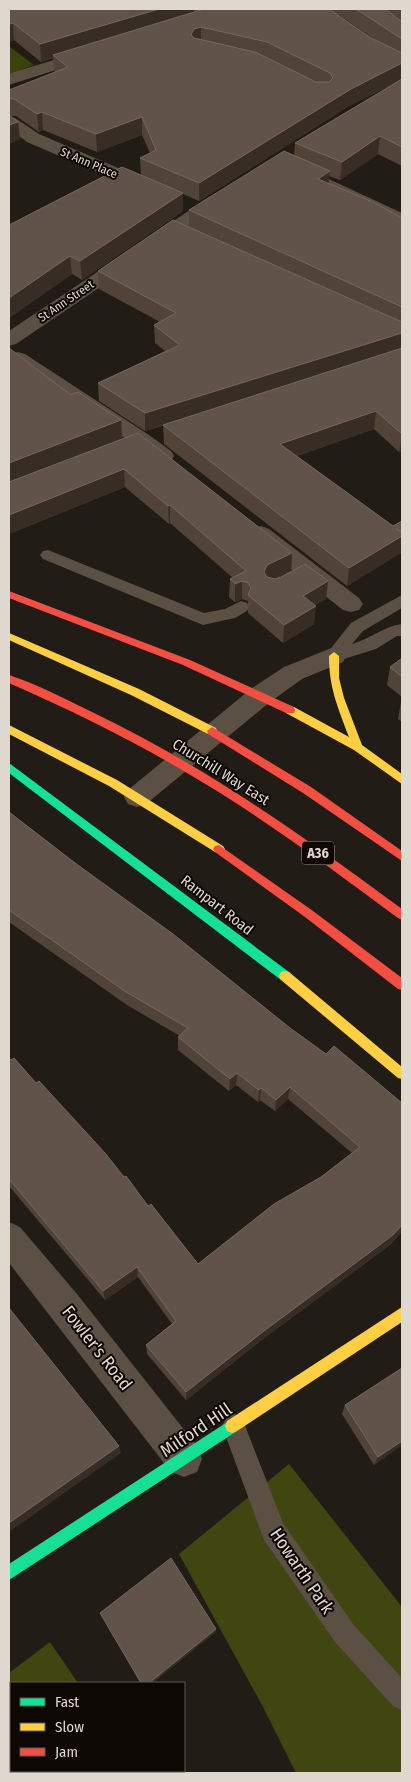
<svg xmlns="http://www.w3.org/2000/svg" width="411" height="1782" font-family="'Fira Sans Condensed',sans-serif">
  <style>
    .green { fill: #3b430d }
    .forest { fill: #3f460f }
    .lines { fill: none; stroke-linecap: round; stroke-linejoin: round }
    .lane { fill: #5c4f44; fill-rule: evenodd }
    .street { fill: #5c4f44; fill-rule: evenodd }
    .fast { fill: #16e098; fill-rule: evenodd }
    .slow { fill: #ffcf43; fill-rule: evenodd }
    .jam { fill: #f24e42; fill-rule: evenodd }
    .wall { fill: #524339; fill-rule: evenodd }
    .shaded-wall { fill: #382d24 }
    .building { fill: #615349; stroke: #74685e; fill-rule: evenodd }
    .labels { text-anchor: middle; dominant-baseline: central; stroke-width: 4; stroke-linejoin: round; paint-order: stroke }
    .far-street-label { font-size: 12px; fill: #ded8cf; stroke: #0d0804 }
    .shield { fill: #0d0804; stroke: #9f9a92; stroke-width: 1 }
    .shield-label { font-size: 14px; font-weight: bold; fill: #ded8cf }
    .street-label { font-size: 15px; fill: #ded8cf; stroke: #0d0804 }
    .near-street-label { font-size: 18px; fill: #ded8cf; stroke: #0d0804 }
  </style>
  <rect width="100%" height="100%" fill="#221c16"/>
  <polygon class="green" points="9,47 10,47 34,65 9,74"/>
  <g class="forest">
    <polygon points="289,1464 402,1607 402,1773 296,1773 263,1707 179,1554"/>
    <polygon points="50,1642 78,1683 11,1683 11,1771 125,1771 126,1773 9,1773 9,1673"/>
  </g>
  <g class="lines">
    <g class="lane">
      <polygon points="305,168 402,213 402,222 301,175 299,172 301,169"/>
      <polygon points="48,550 204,613 225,609 241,601 247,603 249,607 247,611 235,618 203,625 43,559 40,555 43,551"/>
      <path d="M402 595V608L363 631 352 644C370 639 384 626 402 624V636H397L376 649 334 662 328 660 326 656 328 652 351 623Z"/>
      <polygon points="234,1414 242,1418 283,1523 353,1624 402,1678 402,1710 393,1706 335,1642 264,1540 222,1426 226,1418"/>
    </g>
    <g class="street">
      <polygon points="90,49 96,51 98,54 96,57 9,85 9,74 14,72"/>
      <polygon points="9,117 15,118 39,134 153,183 156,187 153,191 147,192 141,191 27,142 9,129"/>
      <polygon points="220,193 226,194 229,198 226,202 16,344 9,346 9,331 214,194"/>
      <polygon points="18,352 25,354 149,435 171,451 174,456 171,461 163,463 155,461 135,445 11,362 9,357 11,354"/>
      <polygon points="261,526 269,529 359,598 363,604 359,610 351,612 343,610 253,539 250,534 253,529"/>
      <polygon points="334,647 343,650 346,656 343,662 302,679 270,702 146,804 137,807 128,804 124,797 128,790 252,688 284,667"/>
      <polygon points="9,1222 20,1227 77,1294 197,1446 202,1459 197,1472 184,1477 171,1472 9,1263"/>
    </g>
    <g class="fast">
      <polygon points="9,763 289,972 291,976 289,980 285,981 281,980 9,773"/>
      <polygon points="232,1419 237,1421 239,1426 237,1431 9,1580 9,1564"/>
    </g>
    <g class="slow">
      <polygon points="9,633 139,689 216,728 217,731 212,735 208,734 131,695 9,640"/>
      <path d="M334 652 339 656V678L344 698 362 745 402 774V784L354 750 286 713 285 710 286 707H294L349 737C338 708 329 688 329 656Z"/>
      <polygon points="9,725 117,780 223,846 225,849 223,852 215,852 109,786 9,734"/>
      <polygon points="285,971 289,972 402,1067 402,1079 398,1078 281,980 279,976 281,972"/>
      <polygon points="402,1307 402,1322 237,1431 232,1433 227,1431 225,1426 227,1421"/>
    </g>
    <g class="jam">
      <polygon points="9,591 190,660 294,707 295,710 294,713 286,713 183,665 9,598"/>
      <path d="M9 675C37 684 65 699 92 712 203 765 304 836 402 909V920L398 918C328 866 258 814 182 770 126 737 68 709 9 683Z"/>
      <polygon points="212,727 311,787 402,851 402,861 303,793 208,734 207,731"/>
      <polygon points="219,845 313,911 402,978 402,990 398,989 305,917 215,852 213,849 215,846"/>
    </g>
  </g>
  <g class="wall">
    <path d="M9 9H386L399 20 387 9H402V166L378 154 340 180 329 176V184L402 218V451L399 452 374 429 297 456 393 526 402 521V552L347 586 164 444 163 425 176 422 145 431 99 401 98 383 165 351 155 343 154 325 160 322 99 289 98 271 189 227V210L294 155 295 143 397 82 349 106 199 201 183 194V211L82 280 72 274 9 318 141 176 140 158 150 153 142 135 97 152 43 130 39 132 16 116H10L18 122 20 139 9 144V90L55 73 53 58 41 62 14 40 9 42ZM338 15H339L378 42 371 38Z"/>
    <polygon points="9,348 71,395 121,420 122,439 36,471 138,433 292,553 291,571 275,579 328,581 326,599 315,605 314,624 283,643 248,613 248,601 242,599 235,602 229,597 230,579 233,578 170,523 169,524 125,487 9,534"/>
    <polygon points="402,658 402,697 387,685 390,667"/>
    <polygon points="402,701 402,722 398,719 401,702"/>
    <polygon points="9,812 290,1028 326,1054 402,1103 402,1231 390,1245 263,1339 186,1400 147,1354 146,1345 172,1324 138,1277 105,1300 9,1186 9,1058 36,1083 124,1177 198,1264 321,1177 352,1153 288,1099 275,1111 260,1100 258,1102 236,1085 229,1091 178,1050 178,1037 180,1036 127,1005 9,922"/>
    <polygon points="345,1405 402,1445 374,1465 342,1414"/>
  </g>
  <g class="shaded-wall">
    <polygon points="159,9 194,9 194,15 53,55 53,58 41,62 40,44"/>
    <polygon points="13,23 14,40 9,42 9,24"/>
    <polygon points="201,27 201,44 194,46 191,35 194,29"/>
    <polygon points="402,63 402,79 349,106 199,201 199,183 351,89"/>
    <polygon points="42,112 43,130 39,132 37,114"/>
    <polygon points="142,117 142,135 97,152 96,134"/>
    <polygon points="18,122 20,139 9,144 9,125"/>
    <polygon points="380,136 378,154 340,180 342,162"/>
    <polygon points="330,171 328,189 318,179"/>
    <polygon points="183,193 183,211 82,280 80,261"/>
    <polygon points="70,256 72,274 9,318 9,298"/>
    <polygon points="402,333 402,351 145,431 145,413"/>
    <polygon points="376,411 374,429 279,462 280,444"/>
    <polygon points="121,420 122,439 9,482 9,463"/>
    <polygon points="402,433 402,451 399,452 402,434"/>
    <polygon points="124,469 125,487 9,534 9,515"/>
    <polygon points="170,505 170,523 169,524 168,506"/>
    <polygon points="402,536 402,552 347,586 349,568"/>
    <polygon points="292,553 291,571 266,583 264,572 267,565"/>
    <polygon points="242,581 242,599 235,602 235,584"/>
    <polygon points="328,581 326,599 302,613 303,596"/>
    <polygon points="316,606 314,624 283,643 284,625"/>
    <polygon points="237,1073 236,1085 229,1091 230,1079"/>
    <polygon points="290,1087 288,1099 275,1111 276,1100"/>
    <polygon points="261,1088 260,1100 258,1102 259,1090"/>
    <polygon points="402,1225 402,1231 390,1245 263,1339 186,1400 186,1392 264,1331"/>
    <polygon points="137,1267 138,1277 105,1300 103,1291"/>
    <polygon points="402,1441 402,1445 374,1465 378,1457"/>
    <polygon points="119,1446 121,1453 9,1532 9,1523"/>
    <polygon points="216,1629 216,1632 153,1683 149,1683"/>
  </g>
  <g class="building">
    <polygon points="9,9 159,9 40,44 13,23 9,24"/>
    <path d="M201 9H329L371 38 402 53V63L351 89 199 183 140 158 156 150 142 117 96 134 42 112 37 114 14 99 9 98V90L68 67 53 55 201 10ZM201 27 267 42 330 73 333 78 329 82H316L255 52 194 38 191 35 194 29Z"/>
    <polygon points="356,9 386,9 398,19 402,21 402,39"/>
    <polygon points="402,79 402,147 380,136 342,162 295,143"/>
    <polygon points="9,115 18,122 9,125"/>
    <polygon points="284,151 330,171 318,179 373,202 402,218 402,307 189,210"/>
    <polygon points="122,167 183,193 80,261 70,256 9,298 9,225"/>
    <polygon points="173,220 402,322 402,333 145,413 98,383 180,345 154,325 176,313 98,271"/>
    <polygon points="9,348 71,395 78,392 121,420 9,463"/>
    <polygon points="402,348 402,434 376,411 280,444 393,526 402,521 402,531 396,529 402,533 402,536 349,568 163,425"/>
    <polygon points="138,433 292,553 267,565 264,572 267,577 275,579 281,577 305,564 328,581 303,596 316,606 284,625 248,595 251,588 248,583 242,581 235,584 230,579 246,571 170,505 168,506 124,469 9,515 9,482"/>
    <polygon points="402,658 402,677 390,667"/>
    <polygon points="9,812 75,863 173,934 290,1028 326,1054 334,1046 402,1103 402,1225 393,1235 264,1331 186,1392 146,1345 176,1321 137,1267 103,1291 9,1179 9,1058 11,1060 14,1058 36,1083 39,1081 105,1153 124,1177 126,1176 148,1206 151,1204 198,1264 274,1204 321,1177 360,1147 290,1087 276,1100 261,1088 259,1090 237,1073 230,1079 178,1037 188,1028 126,992 9,910"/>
    <polygon points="9,1308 119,1446 9,1523"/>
    <polygon points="402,1368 402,1441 378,1457 345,1405"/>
    <polygon points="171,1558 216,1629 149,1683 141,1683 100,1613"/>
  </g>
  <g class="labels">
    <g class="far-street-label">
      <text transform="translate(89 163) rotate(23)">St Ann Place</text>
      <text transform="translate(66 301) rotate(-34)">St Ann Street</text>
    </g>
    <rect class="shield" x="302" y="841.5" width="32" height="23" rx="4"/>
    <g class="shield-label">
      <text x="318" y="853">A36</text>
    </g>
    <g class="street-label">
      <text transform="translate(221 772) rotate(32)">Churchill Way East</text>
      <text transform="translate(217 905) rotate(38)">Rampart Road</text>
    </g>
    <g class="near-street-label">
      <text transform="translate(97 1348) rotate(52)">Fowler's Road</text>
      <text transform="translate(196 1430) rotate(-34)">Milford Hill</text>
      <text transform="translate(302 1571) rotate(56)">Howarth Park</text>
    </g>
  </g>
  <rect width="411" height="1782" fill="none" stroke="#ded8cf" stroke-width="20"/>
  <rect x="10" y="1682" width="175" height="90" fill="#0d0804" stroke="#615b55"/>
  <rect x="20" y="1698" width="25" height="8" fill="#16e098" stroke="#615b55"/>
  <text x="55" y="1707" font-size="15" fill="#ded8cf">Fast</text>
  <rect x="20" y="1723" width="25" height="8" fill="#ffcf43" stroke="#615b55"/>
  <text x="55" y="1732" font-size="15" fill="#ded8cf">Slow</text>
  <rect x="20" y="1748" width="25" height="8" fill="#f24e42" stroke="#615b55"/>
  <text x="55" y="1757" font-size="15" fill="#ded8cf">Jam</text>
</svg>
